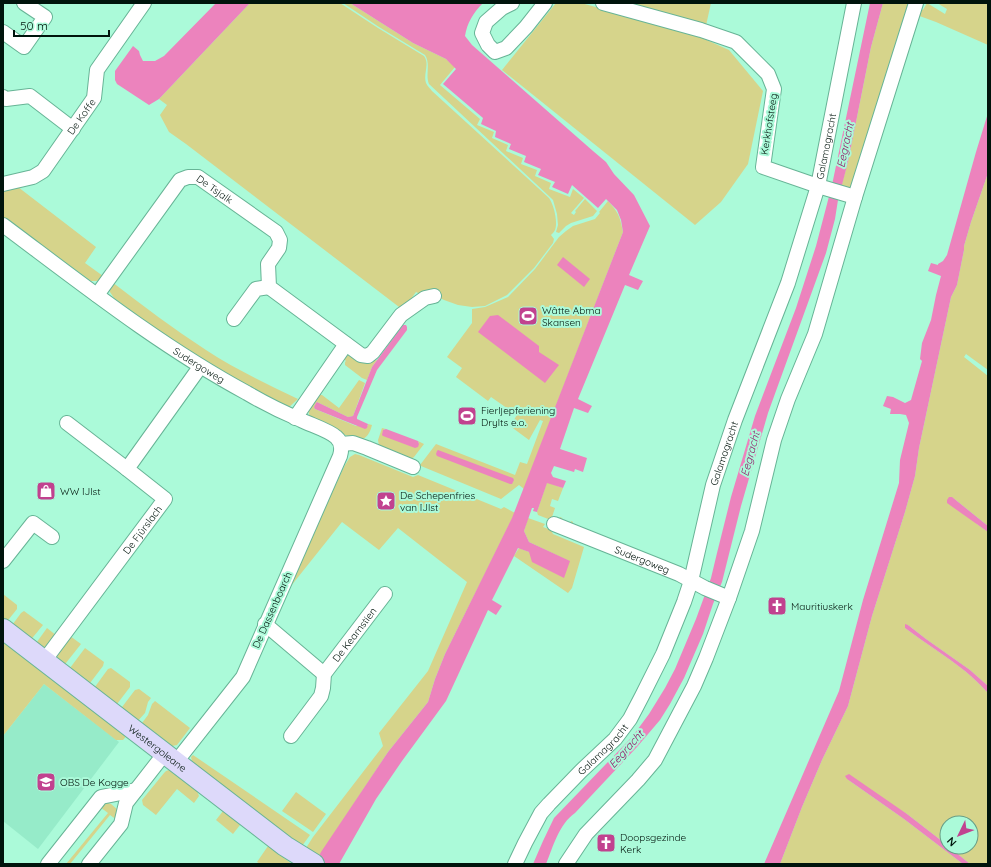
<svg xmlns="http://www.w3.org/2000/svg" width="991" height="867" font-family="Quicksand,sans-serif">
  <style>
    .built { fill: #96ebc9 }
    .green { fill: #d6d48b }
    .water { fill: #ec83bd }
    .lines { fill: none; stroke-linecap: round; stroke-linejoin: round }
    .street-casing { stroke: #67b496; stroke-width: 16 }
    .secondary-casing { stroke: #67b496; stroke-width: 22 }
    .street { stroke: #fff; stroke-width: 14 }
    .secondary { stroke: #ddd9fa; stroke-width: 20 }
    .labels { text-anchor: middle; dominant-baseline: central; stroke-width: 4; stroke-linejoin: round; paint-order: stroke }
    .street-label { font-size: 10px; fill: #00140c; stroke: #abfad9 }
    .poi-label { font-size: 10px; fill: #00140c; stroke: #abfad9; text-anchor: start }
    .water-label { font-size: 11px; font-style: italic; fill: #931467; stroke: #abfad9 }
  </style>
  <rect width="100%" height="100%" fill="#abfad9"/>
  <polygon class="built" points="44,684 119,742 38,849 3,821 3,736"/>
  <g class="green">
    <path d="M250 3H340L378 28 424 56C430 64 423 74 426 83 427 86 430 88 432 91L549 198C554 205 558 222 555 230 554 232 552 234 551 235L554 239 553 243 534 268 507 295 485 306 472 307 458 305 444 300 434 295 425 296 416 292 403 310 186 144 169 132 160 115 167 105 159 99Z"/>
    <path d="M343 3H350L413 43 446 59 455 67 440 85 480 119 477 125 494 132 492 138 508 145 506 151 523 158 521 164 537 170 535 176 551 183 549 189 570 197 573 189 584 198 571 213 574 215 576 212 575 211 585 199 597 211 593 216 571 223 566 226 559 233 556 232 558 225 557 214 553 200 551 198 429 84C425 75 431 64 425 55L379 27Z"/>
    <polygon points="556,3 581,3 691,33 729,50 763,91 748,164 721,202 695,225 502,70"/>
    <polygon points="607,3 711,3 705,30"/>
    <polygon points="883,3 912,3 854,184 847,189 841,187 848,162 871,47"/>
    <polygon points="927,3 945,14 947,9 937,3 988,3 988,45 936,22 914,14 918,7 923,10"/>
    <path d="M988 173V370L966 354 964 357 988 376V526L952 497 977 524 988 532V686L970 670 926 639 908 625 905 628C925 643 946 656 965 671 974 678 981 686 988 693V864H970L949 847H971V823H947V845L907 814 847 779 904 819 963 864H780L802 807 822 760 848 706 872 616 905 512 915 476 919 448 951 297 957 285 964 250V246L971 222Z"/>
    <polygon points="18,187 96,247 85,263 103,276 97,281 91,281 3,217 3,191"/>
    <path d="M608 201C619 213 620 217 623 232L524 489 519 485 501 499 421 466 420 465 436 444 515 475 520 462 527 464 543 421 540 420 529 440 510 426 517 415 491 397 488 401 456 377 462 368 447 357 472 323V309L485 307 508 297 535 269 559 237 566 231 573 226 595 219 600 213 599 212Z"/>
    <path d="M112 282C143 306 174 329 206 350 235 369 267 384 298 399L288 408 274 402 182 348 114 298 110 292 109 287Z"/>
    <polygon points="348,355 377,360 372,367 367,380 362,378 345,365 345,362 346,361 343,358"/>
    <path d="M359 380 365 383 353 416 348 417 317 402 314 407 315 409 356 426H368V424L372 425C370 433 367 438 359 441L313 421 310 418 308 409 319 395H322L339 408Z"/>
    <polygon points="382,428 386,429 383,430 419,444 418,441 424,444 414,457 411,459 379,446 378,440"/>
    <polygon points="355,454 359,455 413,477 418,475 501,509 504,507 515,513 445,654 435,679 428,702 388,752 318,858 306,848 313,837 383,746 379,733 428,671 467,582 398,528 379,550 342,522 287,591 302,556 345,465 350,457"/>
    <polygon points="547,482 563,488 558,501 552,499 550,506 555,508 552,517 559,519 560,517 562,518 563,520 570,523 571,521 573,522 573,525 571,528 538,515 537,512"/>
    <polygon points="528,518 545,524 543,527 551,530 553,534 584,547 572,588 568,593 514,556 519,548 529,552 569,561 529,542 524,531"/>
    <polygon points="3,594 17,605 17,609 5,624 3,622"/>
    <polygon points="24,611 43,625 29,642 10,628 21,613"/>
    <polygon points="47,628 57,636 45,649 34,646"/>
    <polygon points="70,636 81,644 62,668 56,658 57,654"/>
    <polygon points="3,637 129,733 123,740 116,740 44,684 3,736"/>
    <polygon points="85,648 104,662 103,666 87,687 67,672"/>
    <polygon points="111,668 130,682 130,687 114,708 92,691 108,669"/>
    <polygon points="139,689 151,698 148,702 145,713 135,724 119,711 135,690"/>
    <polygon points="155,701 190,728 177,745 172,746 142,723 148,715 152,704"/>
    <polygon points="193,755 310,835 302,846 294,841 193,763 192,761 191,757"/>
    <polygon points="169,770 197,791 199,796 194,803 177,789 156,815 143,805 142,800 164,773 166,771"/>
    <polygon points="296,792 326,814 313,832 282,811"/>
    <polygon points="108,803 111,804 118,810 117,820 110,815 70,864 66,864 108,813 100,807 103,804"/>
    <polygon points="223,811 240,825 233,834 216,820"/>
    <polygon points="268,846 292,864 260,864 257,862"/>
  </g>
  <g class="water">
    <polygon points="216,3 250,3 159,99 149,105 117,84 115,80 115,71 133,46 139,51 140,55 143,61 155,61 164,56"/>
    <path d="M350 3H483C473 13 467 23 465 36L472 45 593 151 606 162 614 174 634 195 650 226 629 275 643 281 638 290 625 285 578 399 592 406 588 413 574 408 560 449 587 458 583 472 575 469 574 472 554 466 551 473 553 477 566 481 563 488 547 483 537 512 533 511 534 508H532L524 531 529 542 570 561 564 578 532 562 529 552 518 548 492 600 502 606 496 615 488 610 446 701 402 761 376 799 339 864H315L321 852 388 752 428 702 435 679 445 654 512 518 623 232 621 220 617 210 606 199 598 208 572 185 568 194 552 187 555 182 538 175 541 169 524 162 526 156 509 149 511 144 495 137 496 131 481 124 483 118 443 84 456 69 446 59 413 43Z"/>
    <path d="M870 3H883L871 47 848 162 838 200 835 219 826 253 768 413 741 506 722 582 713 604 703 634 684 678 670 704 660 720 637 747 575 813C559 824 553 847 546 864H533L543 841 554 818 632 737 649 714 665 688 675 669 696 619 711 578 717 553 731 497 755 416 796 308 816 246 832 185Z"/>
    <polygon points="988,113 988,173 971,222 964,246 964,250 957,285 951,297 919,448 915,476 905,512 872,616 848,706 822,760 802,807 780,864 764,864 839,691 863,600 899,483 900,460 909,423 906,415 900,414 890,414 891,409 883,406 887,396 893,397 905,403 911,400 922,361 920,359 922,343 931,320 936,295 941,276 928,271 931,263 938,265 938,264 943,261 947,255 976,152"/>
    <polygon points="563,257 590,279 584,287 557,265"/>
    <polygon points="498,315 539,346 539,352 559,365 545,383 478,332 490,316"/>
    <polygon points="403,325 406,325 407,327 407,330 377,370 357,417 357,419 368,424 367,428 365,429 315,409 314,407 316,403 317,402 348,417 353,416 372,367"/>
    <polygon points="386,429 418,441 419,444 418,447 415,448 383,436 382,435 383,430"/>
    <polygon points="438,450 513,478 514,480 512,484 510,484 437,456 436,454 437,451"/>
    <polygon points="949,497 952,497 988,526 988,532 947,503 947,500"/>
    <path d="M905 624 908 625 926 639 970 670 988 686V693C981 686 974 678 965 671 946 656 925 643 905 628Z"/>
    <polygon points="849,774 907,814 947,845 947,847 949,847 970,864 963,864 904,819 847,779 845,776"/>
  </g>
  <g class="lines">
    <g class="street-casing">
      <g id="street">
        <polyline points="512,3 502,8 486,22 482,33 488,45 495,52 506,48 526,27 545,3"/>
        <polyline points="603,3 701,30 736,42 768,74 774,89 763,167 818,186 855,197"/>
        <polyline points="3,32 24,47 45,17 24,3"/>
        <polyline points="3,97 6,99 30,96 73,129"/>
        <path id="s1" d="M3 184 33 177 43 171 94 98 97 70 144 3"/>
        <path id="s2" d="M3 225C82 284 160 346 247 393 264 403 282 412 301 420 311 425 328 430 336 437 342 442 342 449 340 456L243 677 176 762"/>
        <path id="s3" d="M97 295 180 180 188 177H198L276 232 280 240 279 248 268 264 269 287 361 355 368 356 373 352 401 315 425 298 434 296"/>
        <polyline points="234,319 256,289 269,287"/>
        <polyline points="295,418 346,344"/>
        <polyline points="67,423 127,469"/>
        <polyline points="341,444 353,443 367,448 413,467"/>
        <path id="s4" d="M554 524 679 574 705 588 729 598"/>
        <polyline points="3,561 33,523 52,537"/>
        <polyline points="265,624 324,674"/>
        <path id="s5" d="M44 661 165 499 127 469 200 367"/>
        <path id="s6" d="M291 736 321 696 323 688 324 674 385 594"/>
        <polyline points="48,864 101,797 136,790"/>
        <polyline points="89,864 121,824 126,803 165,753"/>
        <path id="s7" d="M515 864 525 843 541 813 549 804 581 771 615 739 630 719 642 696 663 654 684 602 691 581 713 485 735 420 788 283 818 186 854 3"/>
        <polyline points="566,864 586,834 638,780 655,760 694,686 706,658 729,598 752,531 774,440 788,399 815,334 855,197 916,3"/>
      </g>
    </g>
    <g class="secondary-casing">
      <g id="secondary">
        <path id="s8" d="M3 629 285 846 314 864"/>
      </g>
    </g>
    <use href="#street" class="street"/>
    <use href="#secondary" class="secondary"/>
  </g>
  <defs>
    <g id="stadium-square" transform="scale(1)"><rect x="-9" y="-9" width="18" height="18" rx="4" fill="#c1428f" stroke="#abfad9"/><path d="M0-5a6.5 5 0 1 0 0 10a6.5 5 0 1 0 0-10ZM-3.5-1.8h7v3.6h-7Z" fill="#fff"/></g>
    <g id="shop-square" transform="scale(1)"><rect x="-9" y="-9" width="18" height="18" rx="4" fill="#c1428f" stroke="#abfad9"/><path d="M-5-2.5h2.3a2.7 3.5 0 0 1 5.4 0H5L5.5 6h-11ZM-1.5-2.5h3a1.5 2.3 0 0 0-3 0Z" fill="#fff"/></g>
    <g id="sight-square" transform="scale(1)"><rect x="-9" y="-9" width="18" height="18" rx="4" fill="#c1428f" stroke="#abfad9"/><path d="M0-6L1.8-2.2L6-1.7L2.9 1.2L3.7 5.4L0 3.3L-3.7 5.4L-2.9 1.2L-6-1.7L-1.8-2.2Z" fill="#fff"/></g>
    <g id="church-square" transform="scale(1)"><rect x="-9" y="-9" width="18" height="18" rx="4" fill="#c1428f" stroke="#abfad9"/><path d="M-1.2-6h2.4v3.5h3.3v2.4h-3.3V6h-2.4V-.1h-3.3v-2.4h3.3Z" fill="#fff"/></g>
    <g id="school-square" transform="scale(1)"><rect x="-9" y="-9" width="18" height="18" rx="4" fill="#c1428f" stroke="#abfad9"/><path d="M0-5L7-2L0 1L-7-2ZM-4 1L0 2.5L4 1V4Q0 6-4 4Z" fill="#fff"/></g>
  </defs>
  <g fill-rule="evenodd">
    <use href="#stadium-square" x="528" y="316"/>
    <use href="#stadium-square" x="467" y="416"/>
    <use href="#shop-square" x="46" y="491"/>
    <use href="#sight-square" x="386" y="501"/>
    <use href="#church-square" x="777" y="606"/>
    <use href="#school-square" x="46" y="782"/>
    <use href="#church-square" x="606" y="843"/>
  </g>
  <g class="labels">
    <g class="street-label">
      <text stroke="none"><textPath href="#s1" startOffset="109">De Koffe</textPath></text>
      <text transform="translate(769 124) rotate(-81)">Kerkhofsteeg</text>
      <text stroke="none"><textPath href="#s7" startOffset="794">Galamagracht</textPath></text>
      <text stroke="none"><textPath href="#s3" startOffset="181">De Tsjalk</textPath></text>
      <text stroke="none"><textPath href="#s2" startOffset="241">Sudergoweg</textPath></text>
      <text stroke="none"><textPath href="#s7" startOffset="470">Galamagracht</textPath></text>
      <text stroke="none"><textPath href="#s5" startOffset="164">De Fjûrslach</textPath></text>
      <text stroke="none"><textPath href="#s4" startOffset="95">Sudergoweg</textPath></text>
      <text transform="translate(272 610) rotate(-66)">De Dassenboarch</text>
      <text stroke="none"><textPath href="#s6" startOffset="122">De Kearnstien</textPath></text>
      <text stroke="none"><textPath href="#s8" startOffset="195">Westergoleane</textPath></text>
      <text stroke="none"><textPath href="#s7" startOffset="146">Galamagracht</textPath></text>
    </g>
    <g class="poi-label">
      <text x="542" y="310">Wâtte Abma<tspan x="542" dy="12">Skansen</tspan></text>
      <text x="481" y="410">Fierljepferiening<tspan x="481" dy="12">Drylts e.o.</tspan></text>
      <text x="60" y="491">WW IJlst</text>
      <text x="400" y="495">De Schepenfries<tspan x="400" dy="12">van IJlst</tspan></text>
      <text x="791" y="606">Mauritiuskerk</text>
      <text x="60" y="782">OBS De Kogge</text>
      <text x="620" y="837">Doopsgezinde<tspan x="620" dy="12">Kerk</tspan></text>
    </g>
    <g class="water-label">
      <text transform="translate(845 145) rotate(-78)">Eegracht</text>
      <text transform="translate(750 454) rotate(-75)">Eegracht</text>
      <text transform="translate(626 749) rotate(-48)">Eegracht</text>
    </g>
  </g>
  <rect width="991" height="867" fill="none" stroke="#00140c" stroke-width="8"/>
  <g transform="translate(959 835) rotate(227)"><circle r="19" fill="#abfad9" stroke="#679e87"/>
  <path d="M0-3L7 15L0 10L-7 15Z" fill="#c1428f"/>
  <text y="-6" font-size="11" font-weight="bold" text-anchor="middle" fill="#00140c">N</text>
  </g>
  <path d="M14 30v6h95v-6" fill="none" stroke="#00140c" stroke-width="2"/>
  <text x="20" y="30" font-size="12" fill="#00140c" stroke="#abfad9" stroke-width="3" paint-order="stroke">50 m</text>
</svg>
